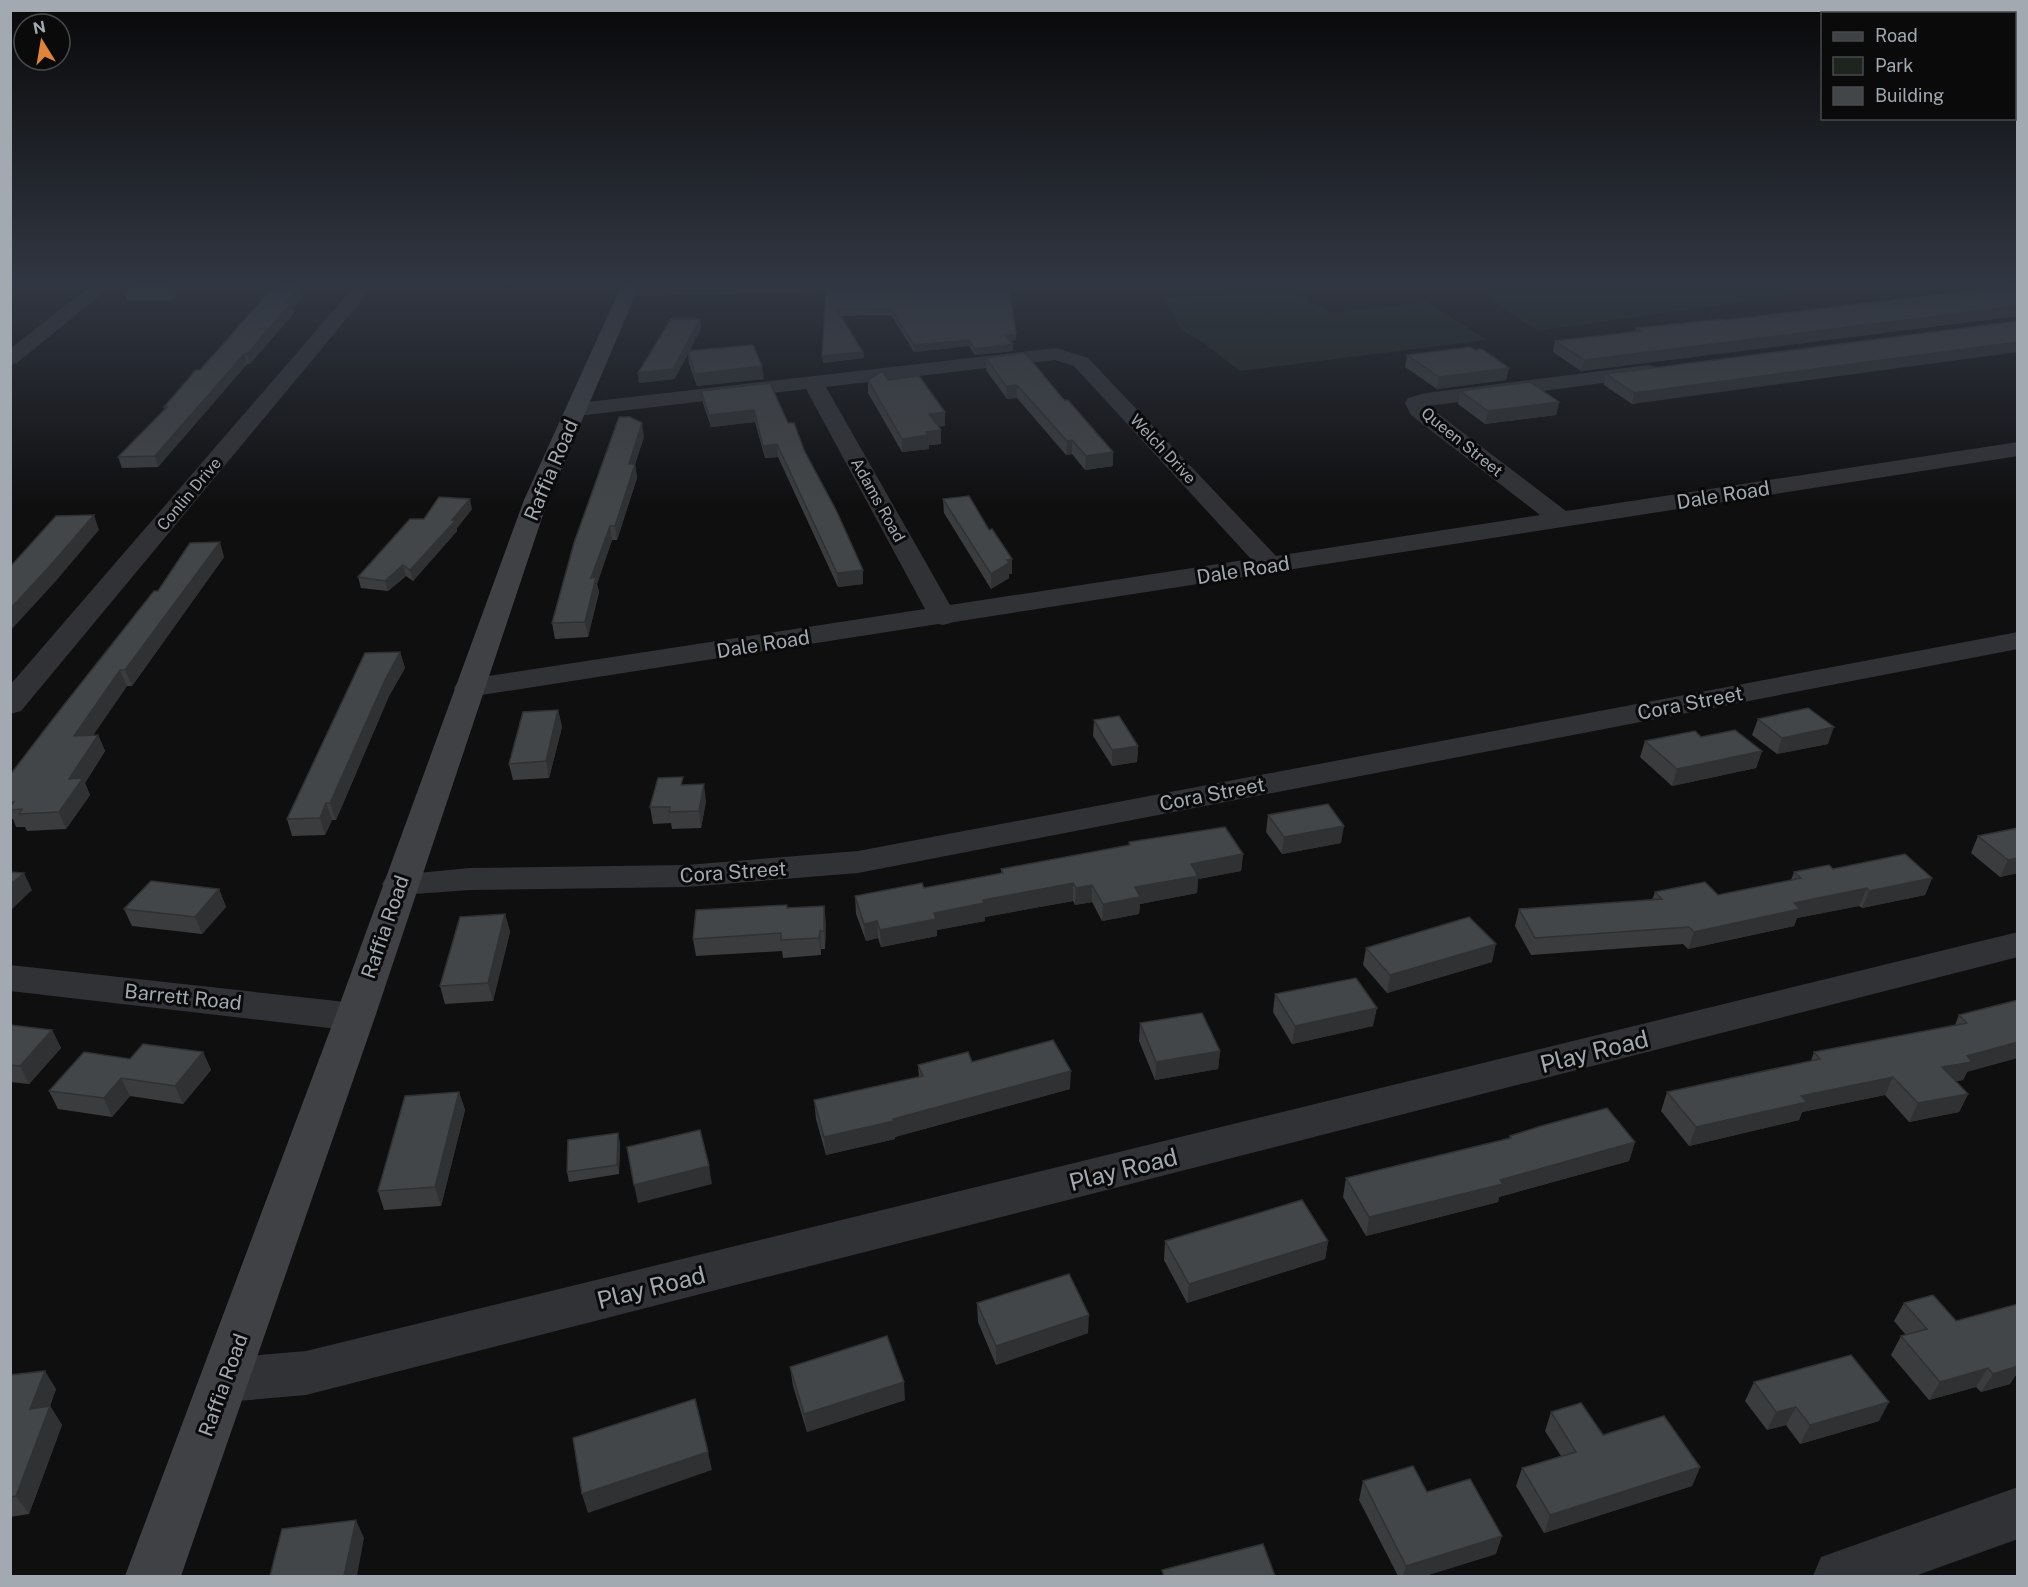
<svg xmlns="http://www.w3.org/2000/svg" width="2028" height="1587" font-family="'Public Sans',sans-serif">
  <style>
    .green { fill: #1e241e }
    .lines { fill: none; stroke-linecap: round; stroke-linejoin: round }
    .minor { fill: #313235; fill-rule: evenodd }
    .secondary { fill: #3f4145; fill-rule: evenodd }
    .wall { fill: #3a3c3e }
    .shaded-wall { fill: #2f3132 }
    .building { fill: #434648; stroke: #2f3132; stroke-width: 1.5 }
    .labels { text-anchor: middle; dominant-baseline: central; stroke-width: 6; stroke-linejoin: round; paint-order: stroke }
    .far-street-label { font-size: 16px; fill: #a2a9b0; stroke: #0a0a0b }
    .street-label { font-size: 20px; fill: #a2a9b0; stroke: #0a0a0b }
    .near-street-label { font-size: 24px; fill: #a2a9b0; stroke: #0a0a0b }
  </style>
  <rect width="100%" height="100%" fill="#0f0f10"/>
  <g class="green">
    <polygon points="1558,282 1882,282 1538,331 1482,295"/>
    <polygon points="1291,291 1332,313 1427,302 1487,340 1240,371 1201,341 1182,331 1163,298"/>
  </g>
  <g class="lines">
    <g class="minor">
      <polygon points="95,282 116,282 17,363 10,365 10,349"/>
      <polygon points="358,282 377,282 21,711 10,714 10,685"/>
      <polygon points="753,282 1137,282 1128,287 629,296 620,290 629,284"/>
      <path d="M1056 348 1088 358 1276 556 1540 515 1411 415 1405 403 1408 398 1426 393 1649 365 1656 367 1659 371 1656 375 1649 377 1428 406 1566 511 2018 442V456L954 622 943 625 938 624 469 697 458 694 454 688 458 682 469 679 925 609 806 389 578 416 570 414 567 409 570 404ZM1055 360 1074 366 1251 559 950 605 826 387Z"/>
      <polygon points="2018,632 2018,649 858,873 687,887 470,890 400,895 387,892 382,884 387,876 470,868 687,865 858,851"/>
      <polygon points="2018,932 2018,957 306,1395 226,1402 208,1396 201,1380 208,1364 226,1358 306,1351"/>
      <polygon points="10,965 355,1003 369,1007 375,1017 369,1027 355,1031 10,991"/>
      <polygon points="2018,1487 2018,1539 1915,1576 1813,1576 1821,1557"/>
    </g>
    <polygon class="secondary" points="623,282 641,282 548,500 375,1017 181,1576 125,1576 335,1017 524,500"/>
  </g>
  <g class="wall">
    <polygon points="139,282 189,282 171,301 127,301 125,293"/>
    <polygon points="2018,285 2018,316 1581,371 1553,352 1555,341 1635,332 1636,328 1726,320"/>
    <polygon points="299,287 302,296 293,308 294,313 250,364 247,364 158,467 122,468 118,457 165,410 164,407 200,370"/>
    <polygon points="826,289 1016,340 1010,341 1013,351 975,355 969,346 914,352 891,315 840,316 863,352 864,358 823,363"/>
    <polygon points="700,319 701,329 689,351 764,379 697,386 689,364 688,354 674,379 639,383 638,373"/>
    <polygon points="2018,321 1632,404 1604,385 1606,374"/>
    <polygon points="1475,350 1506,380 1437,389 1405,367 1407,355"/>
    <polygon points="986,358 1064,400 1113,452 1113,466 1085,470 1072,454 1066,455 1017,398 1007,399 986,370"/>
    <polygon points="868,380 888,380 945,412 945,426 938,426 941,444 929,445 929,449 902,452 868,393"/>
    <polygon points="701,391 788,423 804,450 863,584 838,587 778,457 765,458 755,422 711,427 703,403"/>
    <polygon points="1460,391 1559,402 1556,415 1485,424 1458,404"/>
    <polygon points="644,437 635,464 637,478 617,540 612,540 597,584 599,592 588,637 555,639 552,623"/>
    <polygon points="943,499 989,530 1012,574 1009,574 1009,578 991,589 944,513"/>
    <polygon points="472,509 457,528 457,531 413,581 406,576 388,591 361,588 358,577 424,519"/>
    <polygon points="224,557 132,686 127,686 93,735 98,735 105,751 85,783 90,795 66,829 27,831 25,827 16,827 13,819 10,819 10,775 158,591"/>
    <polygon points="400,652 405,668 389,696 336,820 332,820 325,835 292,836 287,819"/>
    <polygon points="558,710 562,727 549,778 513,780 509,764"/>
    <polygon points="1758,719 1828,744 1777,754 1752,735"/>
    <polygon points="1094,720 1138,746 1137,762 1112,766 1093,736"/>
    <polygon points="1701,737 1762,751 1756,768 1672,786 1640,757 1645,741"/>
    <polygon points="684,785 706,801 701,828 672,829 671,823 653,824 650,807"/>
    <polygon points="1268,815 1341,843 1282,854 1266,832"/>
    <polygon points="2018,828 2018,873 2000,877 1971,853 1978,836"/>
    <polygon points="1129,842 1243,854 1241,871 1198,879 1197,893 1140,904 1139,914 1102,921 1092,902 1075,905 1073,901 985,917 985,921 937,930 937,936 881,947 878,938 866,941 856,914 855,896 924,888 1001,873 1001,869 1129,845"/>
    <polygon points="1833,869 1932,878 1925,895 1862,908 1859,906 1797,918 1794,926 1688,949 1683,944 1531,955 1515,926 1519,909 1652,900 1655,892 1718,895 1791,880 1794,872"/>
    <polygon points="219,889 226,907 202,934 132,926 124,909"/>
    <polygon points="787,908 826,923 825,949 821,949 821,955 783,958 782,951 696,956 693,939"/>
    <polygon points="505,914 510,932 493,1001 445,1004 440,986"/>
    <polygon points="1366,948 1492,962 1387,993 1363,965"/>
    <polygon points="1275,994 1373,1026 1292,1044 1273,1012"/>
    <polygon points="2018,1000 1967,1072 1963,1080 1956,1081 1968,1094 1959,1112 1909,1122 1885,1095 1802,1112 1799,1120 1689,1146 1661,1111 1667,1092 1811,1061 1814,1052 1955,1025 1959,1015"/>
    <polygon points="1140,1023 1220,1051 1218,1069 1155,1080 1139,1041"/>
    <polygon points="10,1025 52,1030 61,1048 29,1084 10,1082"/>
    <polygon points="203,1052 211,1070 183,1104 130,1096 112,1117 58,1109 49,1091 130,1059"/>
    <polygon points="972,1062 1070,1089 895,1137 895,1139 826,1155 816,1119 814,1100 919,1077 918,1065"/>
    <polygon points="459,1092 465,1110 441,1206 384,1210 378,1191"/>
    <polygon points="1510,1136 1635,1142 1629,1161 1499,1197 1498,1202 1366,1236 1343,1197 1346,1178 1509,1138"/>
    <polygon points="620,1142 619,1174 569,1182 567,1172"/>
    <polygon points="1165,1241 1328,1241 1325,1259 1187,1303 1164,1260"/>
    <polygon points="977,1303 1088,1333 996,1365 978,1322"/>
    <polygon points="1904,1303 1956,1321 2018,1304 2018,1375 2015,1376 2010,1384 1981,1392 1976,1387 1929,1400 1891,1355 1901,1336 1906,1335 1894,1321"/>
    <polygon points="790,1367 905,1400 807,1432 793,1386"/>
    <polygon points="10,1375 56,1389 50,1406 62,1425 29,1514 10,1517"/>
    <polygon points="1754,1382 1879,1421 1800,1444 1786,1425 1767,1430 1745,1401"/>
    <polygon points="1551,1412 1603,1435 1700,1467 1692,1486 1544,1533 1516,1486 1522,1468 1561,1456 1545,1431"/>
    <polygon points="1363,1481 1427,1492 1496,1554 1425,1576 1398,1576 1359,1500"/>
  </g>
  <g class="shaded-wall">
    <polygon points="178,282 189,282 171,301 168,293"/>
    <polygon points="299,287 302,296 293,308 294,313 250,364 247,354"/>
    <polygon points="2018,306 2018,316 1581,371 1584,360"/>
    <polygon points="700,319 701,329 674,379 639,383 638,373"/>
    <polygon points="1016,334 1016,340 1005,341 1005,335"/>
    <polygon points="969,340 969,346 914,352 914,345"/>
    <polygon points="2018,342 2018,352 1632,404 1634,393"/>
    <polygon points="1013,344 1013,351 975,355 975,349"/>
    <polygon points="863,352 864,358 823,363 822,356"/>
    <polygon points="244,354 247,364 158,467 155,456"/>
    <polygon points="762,366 764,379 697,386 695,374"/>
    <polygon points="1509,368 1506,380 1437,389 1439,377"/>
    <polygon points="1017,385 1017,398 1007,399 1006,386"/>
    <polygon points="1559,402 1556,415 1485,424 1488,411"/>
    <polygon points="754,410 755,422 711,427 709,415"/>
    <polygon points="945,412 945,426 930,428 929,414"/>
    <polygon points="642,423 644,437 635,464 637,478 617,540 615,526 629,464"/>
    <polygon points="941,430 941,444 929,445 929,449 902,452 902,439 926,432"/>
    <polygon points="1072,440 1072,454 1066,455 1067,441"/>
    <polygon points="777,444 778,457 765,458 763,446"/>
    <polygon points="1113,452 1113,466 1085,470 1086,456"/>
    <polygon points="470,499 472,509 457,528 457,531 413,581 410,570"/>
    <polygon points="94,515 99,530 55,582 10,631 10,609"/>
    <polygon points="610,526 612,540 597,584 599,592 588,637 585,622 591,578"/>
    <polygon points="220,542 224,557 132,686 125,670"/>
    <polygon points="1012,559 1012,574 1009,574 1009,578 991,589 991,574 1007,560"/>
    <polygon points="403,565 406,576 388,591 385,581"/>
    <polygon points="863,570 863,584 838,587 837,573"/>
    <polygon points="400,652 405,668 389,696 336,820 330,803 385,680"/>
    <polygon points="120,670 127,686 81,753 74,736"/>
    <polygon points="558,710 562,727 549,778 546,761"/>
    <polygon points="1834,727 1828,744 1777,754 1782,738"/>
    <polygon points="98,735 105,751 85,783 90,795 66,829 59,812 69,779"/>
    <polygon points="1138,746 1137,762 1112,766 1112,750"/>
    <polygon points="1762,751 1756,768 1672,786 1677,769"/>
    <polygon points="704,784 706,801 701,828 699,811"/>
    <polygon points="326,803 332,820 325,835 320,818"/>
    <polygon points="1344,826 1341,843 1282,854 1284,837"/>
    <polygon points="1243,854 1241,871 1198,879 1197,893 1140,904 1139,914 1102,921 1103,904 1135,887 1191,864"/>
    <polygon points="2018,858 2018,873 2000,877 2008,860"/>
    <polygon points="24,873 32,890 10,911 10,885"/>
    <polygon points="1932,878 1925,895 1862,908 1869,891"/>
    <polygon points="1073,883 1073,901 985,917 985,921 937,930 937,936 881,947 880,930 934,913 983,900"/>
    <polygon points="1092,885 1092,902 1075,905 1076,888"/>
    <polygon points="1867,888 1859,906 1797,918 1794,926 1688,949 1694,932 1794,903"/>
    <polygon points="219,889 226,907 202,934 195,917"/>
    <polygon points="824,906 826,923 825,949 824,931"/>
    <polygon points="505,914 510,932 493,1001 488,983"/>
    <polygon points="877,921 878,938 866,941 864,924"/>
    <polygon points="820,931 821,949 821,955 819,938"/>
    <polygon points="1496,944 1492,962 1387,993 1390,975"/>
    <polygon points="1377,1008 1373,1026 1292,1044 1295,1026"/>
    <polygon points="52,1030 61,1048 29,1084 20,1066"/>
    <polygon points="2018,1042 2018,1058 1967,1072 1963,1080 1933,1086 1942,1067 1967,1056"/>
    <polygon points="1220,1051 1218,1069 1155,1080 1156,1062"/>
    <polygon points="203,1052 211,1070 183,1104 175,1086"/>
    <polygon points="1071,1071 1070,1089 895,1137 895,1139 826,1155 824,1137"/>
    <polygon points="1893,1077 1885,1095 1802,1112 1799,1120 1689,1146 1696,1127 1801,1096"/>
    <polygon points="121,1078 130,1096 112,1117 104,1098"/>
    <polygon points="459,1092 465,1110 441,1206 435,1187"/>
    <polygon points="1968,1094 1959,1112 1909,1122 1918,1103"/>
    <polygon points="618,1133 620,1142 619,1174 617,1165"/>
    <polygon points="1635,1142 1629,1161 1499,1197 1498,1202 1366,1236 1369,1217 1500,1180"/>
    <polygon points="709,1166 712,1184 638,1203 634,1185"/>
    <polygon points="1328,1241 1325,1259 1187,1303 1189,1284"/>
    <polygon points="1089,1315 1088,1333 996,1365 996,1346"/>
    <polygon points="2018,1360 2018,1375 2015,1376 2010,1384 1981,1392 1993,1374"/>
    <polygon points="1988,1368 1976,1387 1929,1400 1940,1382"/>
    <polygon points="45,1371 56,1389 42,1427 30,1409"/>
    <polygon points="904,1382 905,1400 807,1432 804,1414"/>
    <polygon points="1889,1402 1879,1421 1800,1444 1810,1425"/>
    <polygon points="50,1406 62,1425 29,1514 16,1496"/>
    <polygon points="1796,1407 1786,1425 1767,1430 1776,1412"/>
    <polygon points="708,1452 712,1470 588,1513 582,1494"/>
    <polygon points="1700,1467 1692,1486 1544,1533 1550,1515"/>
    <polygon points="356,1520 364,1538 357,1576 344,1576"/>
    <polygon points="1502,1536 1496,1554 1425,1576 1403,1576 1406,1566"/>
  </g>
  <g class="building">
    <polygon points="139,282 178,282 168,293 125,293"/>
    <polygon points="278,282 293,282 299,287 286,304 291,303 247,354 244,354 155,456 118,457 167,407 164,407 196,370 200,370"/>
    <polygon points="2018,285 2018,306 1584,360 1555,341 1641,331 1636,328 1723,319 1726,320"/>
    <polygon points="1009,286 1016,334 1005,335 1013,344 975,349 969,340 914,345 891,309 837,310 863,352 822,356 826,289"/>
    <polygon points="671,319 700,319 673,369 638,373"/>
    <polygon points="2018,321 2018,342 1634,393 1606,374"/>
    <polygon points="753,345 762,366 695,374 688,351"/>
    <polygon points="1470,347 1475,350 1482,349 1509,368 1439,377 1407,355"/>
    <polygon points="1025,353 1064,400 1068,400 1113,452 1086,456 1072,440 1067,441 1017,385 1006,386 986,358"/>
    <polygon points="882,371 888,380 919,376 945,412 929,414 941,430 926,432 928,435 902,439 868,380"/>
    <polygon points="1530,382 1559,402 1488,411 1460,391"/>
    <polygon points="770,383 788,423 794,423 804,450 837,512 863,570 837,573 777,444 763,446 754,410 709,415 701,391"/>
    <polygon points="619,417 630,417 642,423 629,464 635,464 615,526 610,526 591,578 596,577 585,622 552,623 574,543"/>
    <polygon points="969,496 989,530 992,529 1012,559 1007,560 1009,563 991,574 943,499"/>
    <polygon points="439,497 470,499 452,520 455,521 410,570 403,565 385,581 358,577 410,519 424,519"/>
    <polygon points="94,515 49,567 10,609 10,567 56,516"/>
    <polygon points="220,542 125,670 120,670 74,736 98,735 69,779 83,778 59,812 19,814 22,809 10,810 10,807 14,802 10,802 10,775 56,715 154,591 158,591 190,543"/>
    <polygon points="400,652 385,680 330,803 326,803 320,818 287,819 365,653"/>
    <polygon points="1808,708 1834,727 1782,738 1758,719"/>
    <polygon points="558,710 546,761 509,764 523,712"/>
    <polygon points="1119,716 1138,746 1112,750 1094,720"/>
    <polygon points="1735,730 1762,751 1677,769 1645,741 1695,731 1701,737"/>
    <polygon points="683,777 681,785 704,784 699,811 669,812 670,807 650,807 658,778"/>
    <polygon points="1328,804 1344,826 1284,837 1268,815"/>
    <polygon points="1225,827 1243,854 1191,864 1198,876 1135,887 1140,897 1103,904 1092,885 1076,888 1073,883 983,900 984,903 934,913 936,919 880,930 877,921 864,924 855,896 922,883 924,888 1003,873 1001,869 1130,845 1129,842"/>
    <polygon points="2018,828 2018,858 2008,860 1978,836"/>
    <polygon points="1905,854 1932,878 1869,891 1867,888 1794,903 1800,909 1694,932 1689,927 1535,938 1519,909 1662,899 1655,892 1705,882 1718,895 1801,878 1794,872 1829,865 1833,869"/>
    <polygon points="10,872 24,873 10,885"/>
    <polygon points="151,881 219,889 195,917 124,909"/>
    <polygon points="787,905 787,908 824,906 824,931 820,931 819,938 781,940 781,933 693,939 696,910"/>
    <polygon points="505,914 488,983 440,986 460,917"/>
    <polygon points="1469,917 1496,944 1390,975 1366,948"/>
    <polygon points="1356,978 1377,1008 1295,1026 1275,994"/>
    <polygon points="2018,1000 2018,1042 1967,1056 1972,1062 1942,1067 1968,1094 1918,1103 1893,1077 1801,1096 1807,1102 1696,1127 1667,1092 1820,1059 1814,1052 1967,1023 1959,1015"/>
    <polygon points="1202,1013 1220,1051 1156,1062 1140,1023"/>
    <polygon points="10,1025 52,1030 20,1066 10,1065"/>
    <polygon points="1053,1040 1071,1071 893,1119 894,1121 824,1137 814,1100 923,1076 918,1065 968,1052 972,1062"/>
    <polygon points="143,1044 203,1052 175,1086 121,1078 104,1098 49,1091 84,1052 130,1059"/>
    <polygon points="459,1092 435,1187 378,1191 405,1096"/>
    <polygon points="1607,1108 1635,1142 1500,1180 1503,1184 1369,1217 1346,1178 1511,1138 1510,1136 1541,1126"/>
    <polygon points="700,1130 709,1166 634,1185 627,1147"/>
    <polygon points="618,1133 617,1165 567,1172 568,1140"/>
    <polygon points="1302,1200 1328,1241 1189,1284 1165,1241"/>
    <polygon points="1069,1274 1089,1315 996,1346 977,1303"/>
    <polygon points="1933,1295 1956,1321 2018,1304 2018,1360 2017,1360 2018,1366 1993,1374 1988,1368 1940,1382 1901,1336 1927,1329 1904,1303"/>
    <polygon points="887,1336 904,1382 804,1414 790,1367"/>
    <polygon points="1851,1355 1889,1402 1810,1425 1796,1407 1776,1412 1754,1382"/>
    <polygon points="45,1371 30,1409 50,1406 16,1496 10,1497 10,1375"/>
    <polygon points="695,1399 708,1452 582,1494 573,1438"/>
    <polygon points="1581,1403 1603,1435 1664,1416 1700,1467 1550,1515 1522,1468 1576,1452 1551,1412"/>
    <polygon points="1413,1466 1427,1492 1470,1479 1502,1536 1406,1566 1363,1481"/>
    <polygon points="356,1520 344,1576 270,1576 282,1529"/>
    <polygon points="1263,1544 1275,1576 1164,1576 1162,1570"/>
  </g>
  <linearGradient id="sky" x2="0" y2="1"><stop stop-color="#080809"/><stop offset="0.56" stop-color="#313742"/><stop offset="1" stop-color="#313742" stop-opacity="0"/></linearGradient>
  <rect width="2028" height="505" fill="url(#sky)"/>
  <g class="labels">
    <g class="far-street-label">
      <text transform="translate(1462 442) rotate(39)">Queen Street</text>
      <text transform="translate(1163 449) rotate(47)">Welch Drive</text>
      <text transform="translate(189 494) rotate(-50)">Conlin Drive</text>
      <text transform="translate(878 500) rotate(61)">Adams Road</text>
    </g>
    <g class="street-label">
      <text transform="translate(551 470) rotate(-67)">Raffia Road</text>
      <text transform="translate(1723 495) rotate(-9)">Dale Road</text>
      <text transform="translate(1243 570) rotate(-9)">Dale Road</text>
      <text transform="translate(763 644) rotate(-9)">Dale Road</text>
      <text transform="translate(1690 703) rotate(-11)">Cora Street</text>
      <text transform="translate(1212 794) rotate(-11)">Cora Street</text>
      <text transform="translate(733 872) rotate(-4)">Cora Street</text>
      <text transform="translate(385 927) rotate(-71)">Raffia Road</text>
      <text transform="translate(183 997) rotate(6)">Barrett Road</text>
      <text transform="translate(223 1385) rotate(-70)">Raffia Road</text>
    </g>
    <g class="near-street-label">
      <text transform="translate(1594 1051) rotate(-14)">Play Road</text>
      <text transform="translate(1123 1169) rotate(-14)">Play Road</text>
      <text transform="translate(651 1287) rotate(-14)">Play Road</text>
    </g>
  </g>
  <rect width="2028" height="1587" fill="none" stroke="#a2a9b0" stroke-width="24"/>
  <rect x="1821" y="12" width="195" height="108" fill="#0a0a0b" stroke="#474a4d" stroke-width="1.5"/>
  <rect x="1833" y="32" width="30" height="9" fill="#3f4145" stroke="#474a4d" stroke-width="1.5"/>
  <text x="1875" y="42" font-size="18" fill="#a2a9b0">Road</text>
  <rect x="1833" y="57" width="30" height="18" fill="#1e241e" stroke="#474a4d" stroke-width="1.5"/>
  <text x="1875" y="72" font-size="18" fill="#a2a9b0">Park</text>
  <rect x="1833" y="87" width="30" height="18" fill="#434648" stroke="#474a4d" stroke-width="1.5"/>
  <text x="1875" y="102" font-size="18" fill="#a2a9b0">Building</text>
  <g transform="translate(42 42) rotate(349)"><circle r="28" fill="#0a0a0b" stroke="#474a4d" stroke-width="1.5"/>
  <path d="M0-4.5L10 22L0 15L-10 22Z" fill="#df8438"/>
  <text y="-9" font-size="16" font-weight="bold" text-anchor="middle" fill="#a2a9b0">N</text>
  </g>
</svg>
